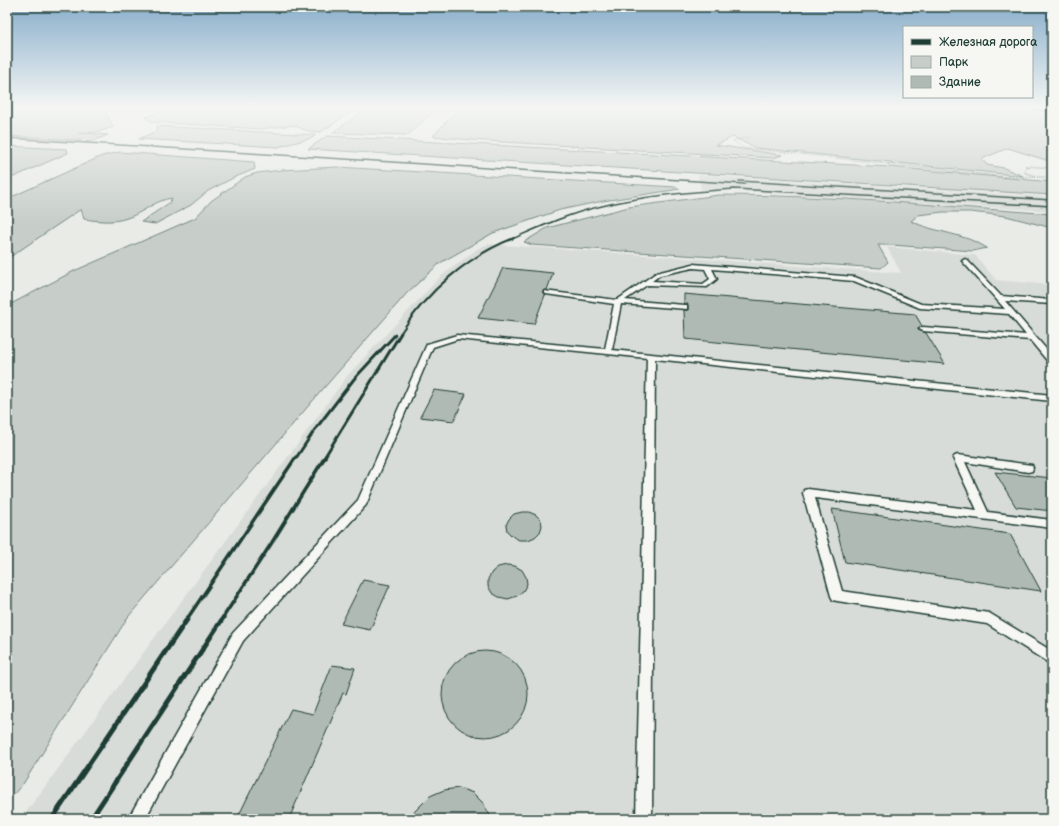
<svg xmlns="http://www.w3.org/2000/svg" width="1059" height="826" font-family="'Balsamiq Sans',sans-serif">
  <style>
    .built { fill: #d8dcd8 }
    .green { fill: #c7cec9; stroke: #73867e }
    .building { fill: #b0bab5; stroke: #1f3d34 }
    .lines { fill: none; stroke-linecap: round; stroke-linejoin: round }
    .service-casing { stroke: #1f3d34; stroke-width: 3 }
    .path-far1 { stroke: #1f3d34; stroke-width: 1; stroke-dasharray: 0.5 1.5; stroke-linecap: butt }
    .path { stroke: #1f3d34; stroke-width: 1.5; stroke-dasharray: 0.5 1.5; stroke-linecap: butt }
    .service { fill: #f6f6f2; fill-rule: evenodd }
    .rail-far4 { stroke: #1f3d34; stroke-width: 1.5 }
    .rail-far3 { stroke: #1f3d34; stroke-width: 2 }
    .rail-far2 { stroke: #1f3d34; stroke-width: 3 }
    .rail-far1 { stroke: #1f3d34; stroke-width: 3.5 }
    .rail { stroke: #1f3d34; stroke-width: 5 }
  </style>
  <rect width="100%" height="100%" fill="#e9ebe7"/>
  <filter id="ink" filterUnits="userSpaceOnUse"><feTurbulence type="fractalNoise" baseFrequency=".025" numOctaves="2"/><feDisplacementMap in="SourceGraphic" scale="8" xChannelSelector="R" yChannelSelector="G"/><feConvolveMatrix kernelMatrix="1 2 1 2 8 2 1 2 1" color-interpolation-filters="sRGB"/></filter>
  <g filter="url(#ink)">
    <g class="built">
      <polygon points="698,175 1052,197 1052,211 701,189"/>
      <polygon points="488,244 901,273 887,247 975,255 996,280 1052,285 1052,819 21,819 348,375 440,277 477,249"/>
    </g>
    <g class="green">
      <polygon points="7,107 101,107 106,112 113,127 98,132 79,133 108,135 93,141 7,136"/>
      <polygon points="164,107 358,107 321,132 307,131 294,125 261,129 152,122 146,117 162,111"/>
      <polygon points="369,107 438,107 408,135 332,133"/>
      <polygon points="460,107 1037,107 1052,111 1052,162 1008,148 982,159 987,165 1004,168 1023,176 755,148 733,137 716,145 782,155 774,158 469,140 433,136"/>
      <polygon points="157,126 316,135 312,138 278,147 139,139 156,131"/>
      <polygon points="327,136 890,167 1052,182 1052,195 308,149"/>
      <polygon points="7,146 67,149 68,153 7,180"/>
      <path d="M120 152 254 162 255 169 233 178 208 191 191 205 155 224 141 222 169 203 172 198C155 200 143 213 127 218 113 223 98 221 84 219L81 209 7 259V199L102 156Z"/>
      <polygon points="337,167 676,187 680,189 603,201 560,210 493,233 440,263 407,293 316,397 128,617 23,784 7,801 7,306 74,271 195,218 211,201 245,177 257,173 281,170"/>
      <path d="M719 195C830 195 941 206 1052 214V228L1006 216 970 212H943L918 215 911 221C935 233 964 233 987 248L973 251 891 245H878L888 262 881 268 532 245 524 242 547 228 629 207Z"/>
    </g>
    <g class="building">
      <polygon points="503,268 553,273 547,290 542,291 545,295 534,324 478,318"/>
      <polygon points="684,294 915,314 922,326 918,330 926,333 945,364 685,339 684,310 688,310 688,305 684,303"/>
      <polygon points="434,390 466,394 454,421 420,417"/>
      <polygon points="995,472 1052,478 1052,511 1016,507"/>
      <polygon points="832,509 1010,534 1041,591 845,562"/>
      <polygon points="522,512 529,512 536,515 541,520 542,526 540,532 535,537 528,540 519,540 512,536 507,531 506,525 509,519 514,514"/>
      <polygon points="507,565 515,566 522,570 526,577 527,584 523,591 517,596 508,599 499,597 492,593 488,586 488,579 492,572 498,567"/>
      <polygon points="363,580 390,585 370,630 341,624"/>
      <circle cx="485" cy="694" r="43"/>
      <polygon points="332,665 355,668 346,694 343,693 289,819 237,819 291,709 313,714"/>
      <polygon points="459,788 473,793 483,803 492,819 407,819 430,796 444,790"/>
    </g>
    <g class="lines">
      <g class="service-casing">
        <g id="service">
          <path d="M965 259 967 260 1001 296 1052 300V304L1005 301 1052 356V363H1049L1030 340 923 331 919 329 923 327 1026 335 1009 314 920 308 854 281 712 269 717 279 707 287 647 285 625 300 684 305H687V309L621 304 612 350 1052 395V401L655 359 652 819H636L647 358 458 339 433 347 366 505 243 641 145 819H128L233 633 358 500 427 344 457 335 605 349 614 304 546 294 544 293V291L617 300 656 273 693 264 855 277 921 304 1005 309 963 262 962 261ZM693 268 705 269 710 279 703 284 652 281 660 275Z"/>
          <polygon points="958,455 1032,465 1033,468 1032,471 1028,472 965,462 988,512 1052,520 1052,528 815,498 842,591 989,613 1052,651 1052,665 987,624 837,601 833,600 831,596 803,493 804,490 808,489 977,510 953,458 955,456"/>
        </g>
      </g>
      <polyline class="path-far1" points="749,137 733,141 744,148 897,165"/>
      <g class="path">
        <polyline points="888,164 1008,177 1041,177"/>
        <polyline points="1036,176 1025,173 1026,166 1052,168"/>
        <polyline points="1041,177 1052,178"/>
      </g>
      <use href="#service" class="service"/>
      <g class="rail-far4">
        <polyline points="1026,107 1052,113"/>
        <polyline points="7,138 745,184"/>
        <polyline points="739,181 1052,200"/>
        <path d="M512 239C540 227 568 214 598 207 640 196 690 192 734 189L1052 206"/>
      </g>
      <path class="rail-far3" d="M400 334C427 291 468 256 514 238"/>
      <g class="rail-far2">
        <polyline points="296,458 314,431 354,379 395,335"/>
        <polyline points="324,458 401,333"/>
      </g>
      <g class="rail-far1">
        <polyline points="187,619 296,457"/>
        <polyline points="222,619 271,544 325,457"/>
      </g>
      <g class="rail">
        <polyline points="52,819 188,618"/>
        <polyline points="91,819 223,618"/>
      </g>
    </g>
  </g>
  <linearGradient id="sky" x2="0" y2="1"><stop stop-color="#88aecb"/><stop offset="0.48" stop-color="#f5f6f4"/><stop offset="1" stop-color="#f5f6f4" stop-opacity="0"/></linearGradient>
  <rect width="1059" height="223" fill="url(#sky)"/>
  <rect width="1059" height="826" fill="none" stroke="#f6f6f2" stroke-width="24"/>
  <rect x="12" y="12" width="1035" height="802" fill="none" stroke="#1f3d34" stroke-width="1.5" filter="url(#ink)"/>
  <rect x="903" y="26" width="130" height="72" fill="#f6f6f2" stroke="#a0aca6"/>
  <rect x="911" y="39" width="20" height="6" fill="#1f3d34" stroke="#a0aca6"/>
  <text x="939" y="46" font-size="12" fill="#1f3d34">Железная дорога</text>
  <rect x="911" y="56" width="20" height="12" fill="#c7cec9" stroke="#a0aca6"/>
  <text x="939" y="66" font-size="12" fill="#1f3d34">Парк</text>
  <rect x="911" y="76" width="20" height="12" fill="#b0bab5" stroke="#a0aca6"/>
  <text x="939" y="86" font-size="12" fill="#1f3d34">Здание</text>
</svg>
